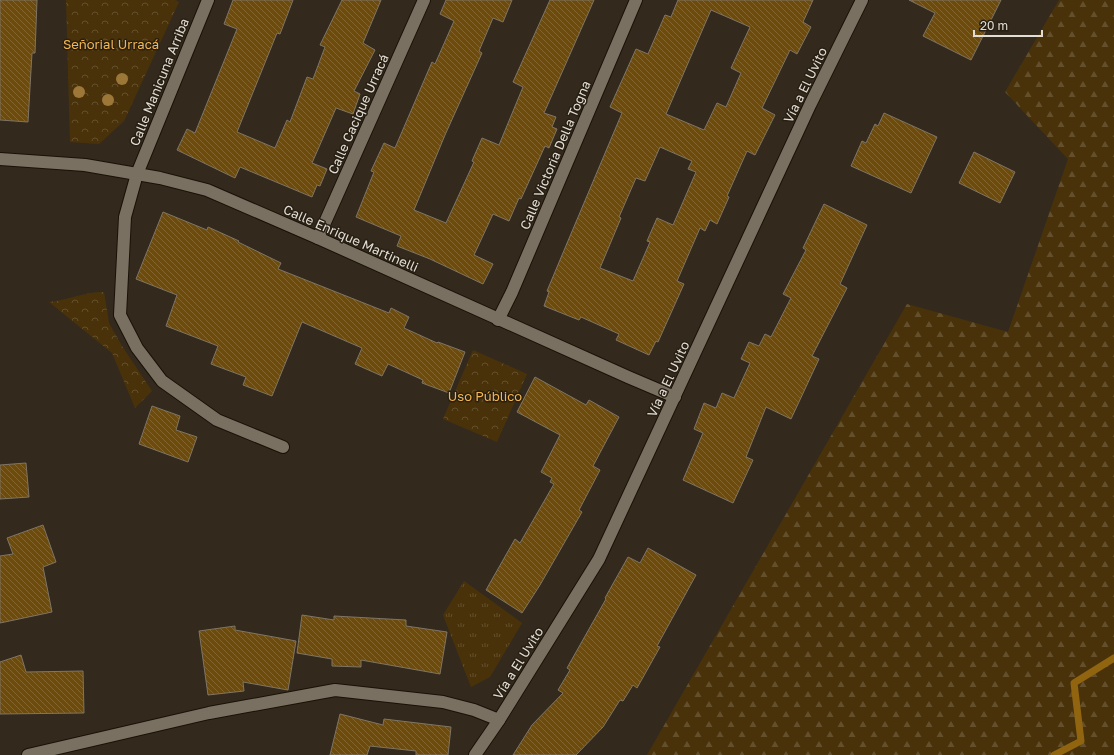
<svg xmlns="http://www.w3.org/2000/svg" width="1114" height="755" font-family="'Golos Text',sans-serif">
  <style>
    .grass { fill: url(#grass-tufts) }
    .forest { fill: url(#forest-firs) }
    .park { fill: url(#park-crowns) }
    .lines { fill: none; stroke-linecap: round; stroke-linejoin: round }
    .stream { stroke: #916510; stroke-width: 7 }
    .building { fill: url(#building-back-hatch); stroke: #7f7566; fill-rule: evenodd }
    .minor-casing { stroke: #1a1207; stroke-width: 14 }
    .tertiary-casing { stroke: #1a1207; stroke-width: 14 }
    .minor { stroke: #7a7062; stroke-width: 12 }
    .tertiary { stroke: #7a7062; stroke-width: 12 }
    .tree { fill: #9d7738 }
    .labels { text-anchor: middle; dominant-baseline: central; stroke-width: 3; stroke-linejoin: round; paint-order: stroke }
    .park-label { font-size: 13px; fill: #f4b64f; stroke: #292014 }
    .street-label { font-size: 13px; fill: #e3ded5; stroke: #292014 }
  </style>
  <defs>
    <pattern id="grass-tufts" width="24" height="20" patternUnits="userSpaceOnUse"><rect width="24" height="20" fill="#493209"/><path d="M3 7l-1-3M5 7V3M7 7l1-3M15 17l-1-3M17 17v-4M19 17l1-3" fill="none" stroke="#634f2c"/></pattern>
    <pattern id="forest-firs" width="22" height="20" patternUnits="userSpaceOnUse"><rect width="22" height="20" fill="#493209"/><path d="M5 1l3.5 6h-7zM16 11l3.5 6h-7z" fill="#634f2c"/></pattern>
    <pattern id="park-crowns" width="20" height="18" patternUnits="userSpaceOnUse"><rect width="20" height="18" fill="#493209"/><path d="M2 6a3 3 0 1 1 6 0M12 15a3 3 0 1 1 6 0" fill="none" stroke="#634f2c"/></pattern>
    <pattern id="building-back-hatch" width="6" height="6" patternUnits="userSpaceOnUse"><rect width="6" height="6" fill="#6c4b0c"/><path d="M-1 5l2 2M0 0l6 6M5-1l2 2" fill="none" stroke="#81642e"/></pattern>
  </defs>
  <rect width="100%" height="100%" fill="#332a1d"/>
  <polygon class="grass" points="464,581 522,623 490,677 471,687 443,615"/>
  <polygon class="forest" points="1059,0 1114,0 1114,755 647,755 907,304 1008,332 1068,159 1005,92"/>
  <g class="park">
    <polygon points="66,0 175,0 179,2 124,121 99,144 70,142"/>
    <path d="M104 292 109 323 122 346 152 391 135 408 112 353 49 302C69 300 83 292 104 292Z"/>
    <polygon points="473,350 527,374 497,442 443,419"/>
  </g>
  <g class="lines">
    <polyline class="stream" points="1054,755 1081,741 1074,683 1114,658"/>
  </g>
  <g class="building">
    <polygon points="0,0 37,0 35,53 32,53 28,122 0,120"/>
    <polygon points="233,0 293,0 280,34 277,33 237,132 275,148 287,120 290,122 307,77 313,79 325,47 320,45 342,0 381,0 363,43 375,50 354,91 360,94 353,114 336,108 312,163 327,169 320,186 317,185 312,197 240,167 235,178 177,150 187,129 195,133 237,29 224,24"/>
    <polygon points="446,0 512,0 503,22 493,18 479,51 482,53 445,135 414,210 446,223 474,162 472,161 482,138 499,145 523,87 513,82 550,0 594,0 544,113 556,117 552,127 557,129 549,148 545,146 521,199 519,198 509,221 493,214 474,255 493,264 483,284 430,259 397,246 401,236 356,217 374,172 371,171 384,143 395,148 432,62 435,64 454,21 440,14"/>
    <path d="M678 0H813L803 22 811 27 797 54 790 50 762 108 775 115 755 155 747 151 727 196 729 197 717 224 710 220 705 231 700 228 677 281 684 284 658 342 656 341 649 355 616 340 619 334 581 317 579 320 544 306 549 292 547 291 565 248 622 113 610 107 636 49 648 54 665 15 671 17ZM711 10 750 27 731 68 741 73 726 107 717 103 704 130 666 114ZM660 147 692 161 688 169 696 172 673 225 657 218 647 241 650 242 633 281 600 268 621 218 619 217 636 178 645 181Z"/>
    <polygon points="909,0 1001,0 971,60 923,36 935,13"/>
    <polygon points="884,113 937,137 911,193 851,166 862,141 866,143 875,124 878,126"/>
    <polygon points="974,152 1015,172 1000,203 959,183"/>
    <polygon points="824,204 867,225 840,284 847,288 812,356 819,359 791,419 766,407 746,457 753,460 733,503 683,480 703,433 694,429 704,403 716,408 722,393 734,398 750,363 741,359 749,342 759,346 765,334 771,337 791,298 783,294 806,250 803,248"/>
    <polygon points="163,212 207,230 208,227 239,241 238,242 281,263 278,269 389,313 391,308 409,317 404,328 437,343 438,342 465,352 449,393 422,383 423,380 388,364 382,376 355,364 362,348 302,322 272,396 243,385 246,377 211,364 218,346 166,326 177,295 136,279"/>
    <polygon points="535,377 586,405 589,400 619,417 593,466 600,470 579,510 582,512 540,585 522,613 486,590 515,539 520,543 554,484 550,482 552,478 541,472 560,435 517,412"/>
    <polygon points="152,406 180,416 176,430 197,437 188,462 139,444"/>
    <polygon points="26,463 29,497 0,499 0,465"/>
    <polygon points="43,525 56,562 43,567 52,612 0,623 0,556 13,554 7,538"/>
    <polygon points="648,548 696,575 657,646 660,647 637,688 633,685 623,701 620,700 603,727 576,755 513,755 532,725 563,693 558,690 570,670 567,668 606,599 605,598 628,557 640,563"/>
    <polygon points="302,615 334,620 334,616 406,620 406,626 447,632 440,674 361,660 361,667 332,666 332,659 297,653"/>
    <polygon points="235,626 235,630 296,641 288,690 243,682 244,691 208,695 199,631"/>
    <polygon points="21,655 26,672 83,671 84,713 0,714 0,662"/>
    <polygon points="340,714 383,725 384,719 451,727 448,755 416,755 416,751 370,746 367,755 330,755"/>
  </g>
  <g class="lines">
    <g class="minor-casing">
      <g id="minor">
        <polyline points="208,0 137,174 125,217 120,315 137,348 162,381 217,420 283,447"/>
        <polyline points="0,159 85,165 160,178 207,190 318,238 628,377 675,397"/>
        <polyline points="318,238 424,0"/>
        <polyline points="498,320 512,292 636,0"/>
        <polyline points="28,755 209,713 335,690 443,702 474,710 499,720"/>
      </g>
    </g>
    <g class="tertiary-casing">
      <polyline id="tertiary" points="475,755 499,720 599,559 810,105 862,0"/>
    </g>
    <use href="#minor" class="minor"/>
    <use href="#tertiary" class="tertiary"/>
  </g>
  <g class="tree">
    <circle cx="122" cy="79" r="6"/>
    <circle cx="79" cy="92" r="6"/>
    <circle cx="108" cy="100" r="6"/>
  </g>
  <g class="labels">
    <g class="park-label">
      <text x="111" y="44">Señorial Urracá</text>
      <text x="485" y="396">Uso Público</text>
    </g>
    <g class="street-label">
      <text transform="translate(159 82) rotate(-68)">Calle Manicuna Arriba</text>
      <text transform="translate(805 85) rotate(-64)">Vía a El Uvito</text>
      <text transform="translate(358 114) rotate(-66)">Calle Cacique Urracá</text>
      <text transform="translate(555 155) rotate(-67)">Calle Victoria Della Togna</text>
      <text transform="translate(351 238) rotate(24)">Calle Enrique Martinelli</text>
      <text transform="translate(668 379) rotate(-65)">Vía a El Uvito</text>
      <text transform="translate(518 663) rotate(-58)">Vía a El Uvito</text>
    </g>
  </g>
  <path d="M974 30v6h68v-6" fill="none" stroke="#e3ded5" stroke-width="2"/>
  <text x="980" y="30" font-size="12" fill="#e3ded5" stroke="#292014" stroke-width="3" paint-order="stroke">20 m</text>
</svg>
